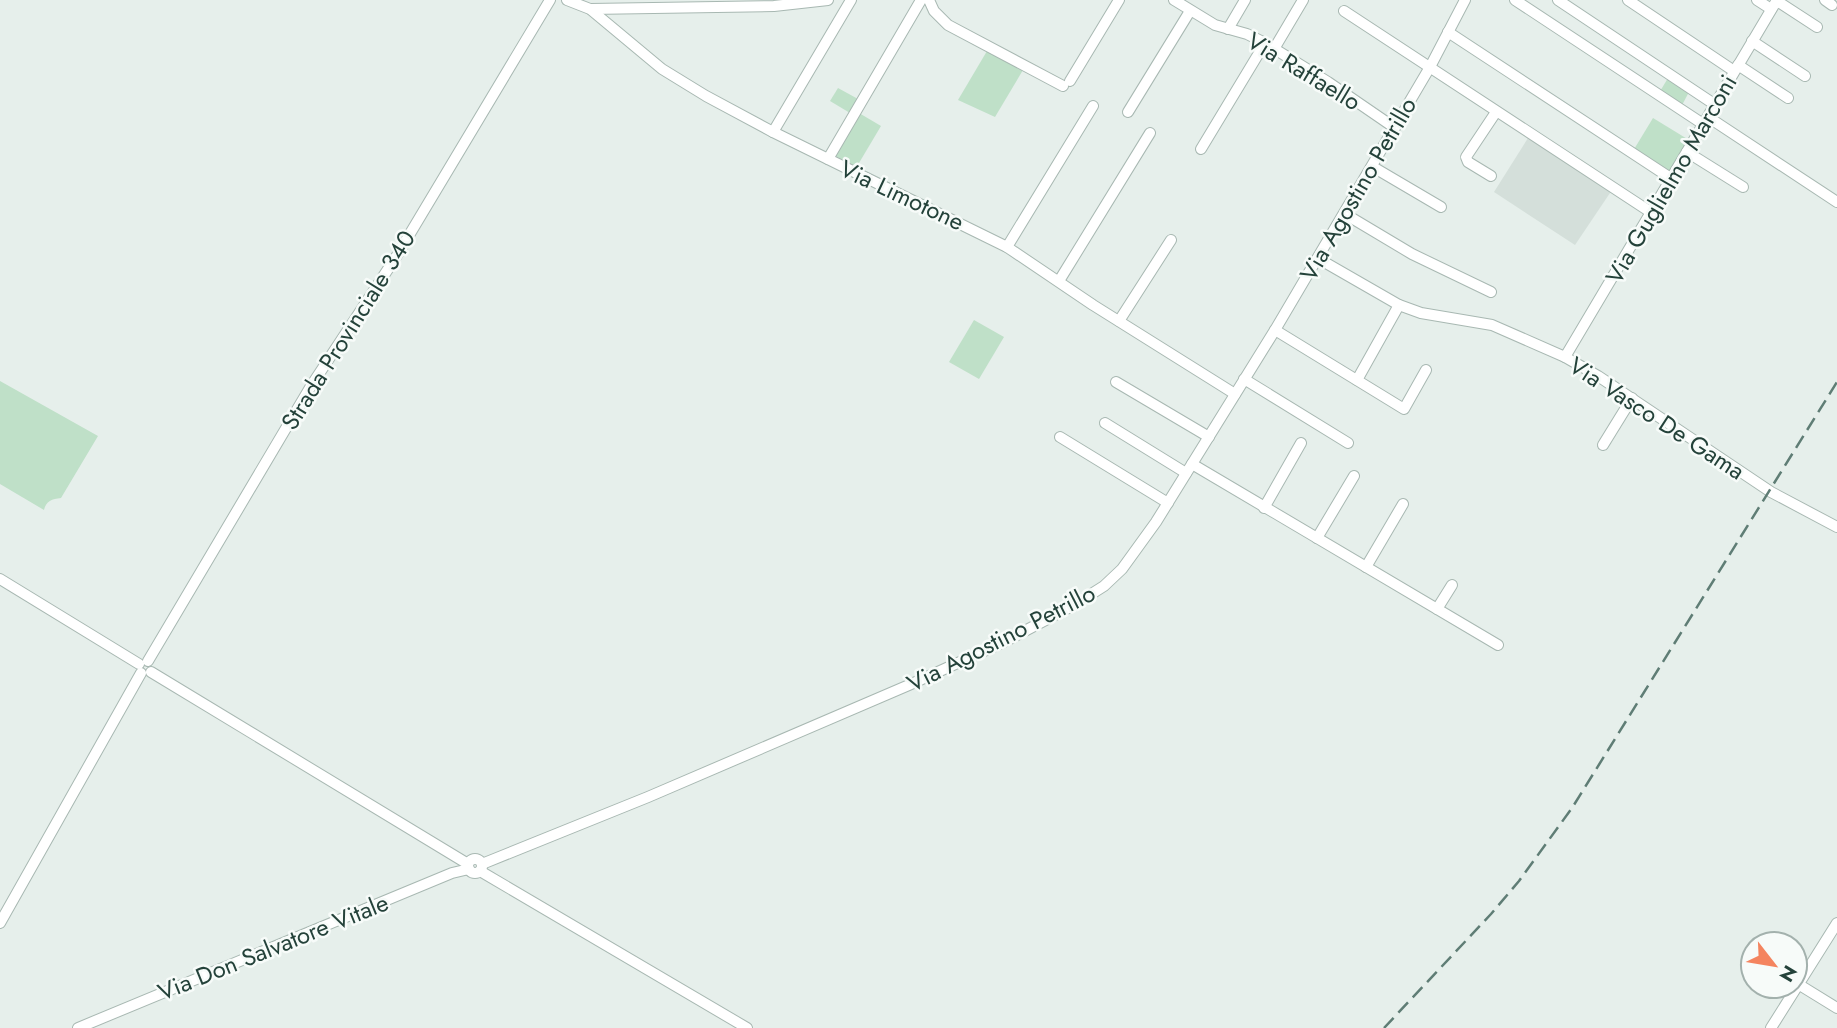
<svg xmlns="http://www.w3.org/2000/svg" width="1837" height="1028" font-family="Jost,sans-serif">
  <style>
    .built { fill: #d4dfda }
    .green { fill: #bfe0c8 }
    .lines { fill: none; stroke-linecap: round; stroke-linejoin: round }
    .minor-casing { stroke: #a8b8b2; stroke-width: 12 }
    .minor { stroke: #fff; stroke-width: 10 }
    .rail { stroke: #5f7d75; stroke-width: 2.5; stroke-dasharray: 14 7; stroke-linecap: butt }
    .labels { text-anchor: middle; dominant-baseline: central; stroke-width: 5; stroke-linejoin: round; paint-order: stroke }
    .street-label { font-size: 24px; fill: #24423a; stroke: #f7fbf9 }
  </style>
  <rect width="100%" height="100%" fill="#e6efeb"/>
  <polygon class="built" points="1528,138 1612,190 1575,245 1494,192"/>
  <g class="green">
    <polygon points="987,51 1023,70 995,117 958,100"/>
    <polygon points="1668,78 1689,92 1681,107 1659,93"/>
    <polygon points="838,88 858,99 850,113 830,101"/>
    <polygon points="859,113 881,126 856,168 834,155"/>
    <polygon points="1653,118 1689,140 1669,175 1633,151"/>
    <polygon points="974,320 1004,337 979,379 949,362"/>
    <path d="M0 381 98 436 61 498C52 499 46 501 44 510L0 484Z"/>
  </g>
  <g class="lines">
    <g class="minor-casing">
      <g id="minor">
        <polyline points="567,0 590,9 662,69 706,96 773,132 1007,247 1093,305 1235,394"/>
        <polyline points="929,0 934,11 948,25 1063,86"/>
        <polyline points="1174,0 1215,25 1247,34 1265,43 1328,82 1395,128"/>
        <polyline points="1515,0 1703,124"/>
        <polyline points="1558,0 1714,104"/>
        <polyline points="1628,0 1734,71"/>
        <polyline points="1757,0 1771,9"/>
        <polyline points="1825,0 1832,5"/>
        <polyline points="1777,1 1817,27"/>
        <polyline points="590,9 774,6 828,0"/>
        <polyline points="1344,11 1652,213"/>
        <polyline points="1228,29 1245,0"/>
        <polyline points="1448,32 1672,179"/>
        <polyline points="1752,41 1805,76"/>
        <polyline points="1274,49 1303,0"/>
        <polyline points="1738,65 1788,98"/>
        <polyline points="1070,81 1119,0"/>
        <polyline points="1128,112 1190,11"/>
        <polyline points="1708,117 1837,202"/>
        <polyline points="773,132 851,0"/>
        <polyline points="1201,149 1265,43"/>
        <polyline points="1687,152 1743,187"/>
        <polyline points="828,159 921,0"/>
        <polyline points="1373,167 1441,207"/>
        <polyline points="1491,176 1468,162 1466,157 1496,112"/>
        <polyline points="1345,214 1412,254 1491,292"/>
        <polyline points="1007,247 1093,106"/>
        <polyline points="1319,259 1399,305 1421,313 1492,325 1565,357 1598,376 1771,492 1837,527"/>
        <polyline points="1059,281 1150,133"/>
        <polyline points="1119,321 1171,240"/>
        <polyline points="1275,330 1404,409 1426,370"/>
        <polyline points="1565,357 1777,0"/>
        <polyline points="1244,379 1348,443"/>
        <polyline points="1357,380 1399,305"/>
        <polyline points="1116,382 1209,437"/>
        <polyline points="1105,423 1186,473"/>
        <polyline points="1060,437 1168,503"/>
        <polyline points="1603,445 1632,398"/>
        <polyline points="1192,464 1498,645"/>
        <polyline points="1264,508 1301,443"/>
        <polyline points="1317,538 1354,476"/>
        <polyline points="1366,567 1403,504"/>
        <polyline points="0,579 139,664"/>
        <polyline points="1437,609 1452,585"/>
        <polyline points="148,661 311,386 396,257 550,0"/>
        <polyline points="151,672 468,864"/>
        <circle cx="475" cy="866" r="7"/>
        <polyline points="482,864 648,797 909,685 1004,642 1074,605 1104,586 1122,569 1156,522 1275,330 1430,67 1465,0"/>
        <polyline points="480,871 747,1028"/>
        <polyline points="0,923 141,673"/>
        <polyline points="1798,984 1837,1008"/>
        <polyline points="78,1028 452,873 469,869"/>
        <polyline points="1771,1028 1837,923"/>
      </g>
    </g>
    <use href="#minor" class="minor"/>
    <polyline class="rail" points="1384,1028 1491,914 1519,881 1572,808 1837,382"/>
  </g>
  <g class="labels">
    <g class="street-label">
      <text transform="translate(1304 71) rotate(31)">Via Raffaello</text>
      <text transform="translate(1671 179) rotate(-60)">Via Guglielmo Marconi</text>
      <text transform="translate(1358 189) rotate(-60)">Via Agostino Petrillo</text>
      <text transform="translate(902 195) rotate(25)">Via Limotone</text>
      <text transform="translate(348 330) rotate(-58)">Strada Provinciale 340</text>
      <text transform="translate(1657 418) rotate(33)">Via Vasco De Gama</text>
      <text transform="translate(1001 638) rotate(-27)">Via Agostino Petrillo</text>
      <text transform="translate(273 947) rotate(-22)">Via Don Salvatore Vitale</text>
    </g>
  </g>
  <g transform="translate(1774 965) rotate(121)"><circle r="33" fill="#f7fbf9" stroke="#a3b1ad" stroke-width="2"/>
  <path d="M0-5L12 26L0 18L-12 26Z" fill="#f4845f"/>
  <text y="-10" font-size="19" font-weight="bold" text-anchor="middle" fill="#24423a">N</text>
  </g>
</svg>
